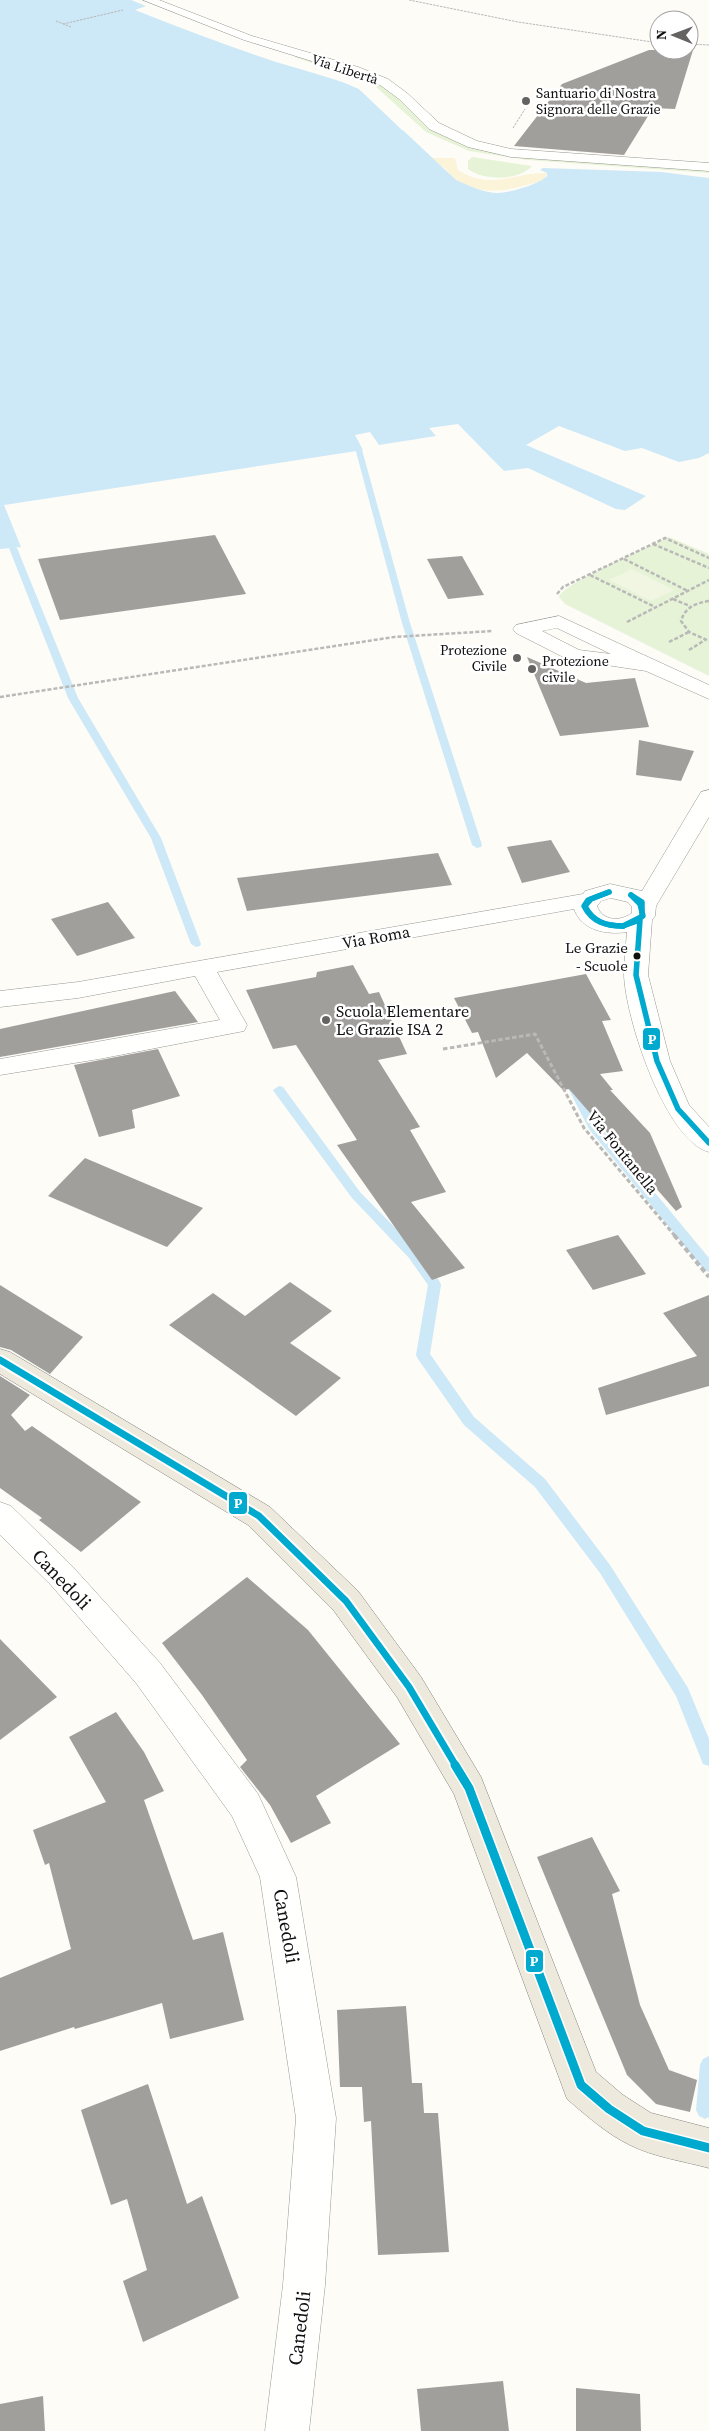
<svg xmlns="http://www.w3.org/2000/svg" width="709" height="2431" font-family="'Source Serif 4',serif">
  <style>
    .green { fill: #e7f3d7 }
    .sand { fill: #fcf4d9 }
    .pitch { fill: #f0f6e1 }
    .water { fill: #cde8f7 }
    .pier { fill: #fdfcf7 }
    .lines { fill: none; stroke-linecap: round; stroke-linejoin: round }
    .stream { fill: #cde8f7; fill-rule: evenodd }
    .building { fill: #a19f9c }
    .minor-casing { stroke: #979795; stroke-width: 1 }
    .major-casing { stroke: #858482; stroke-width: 1 }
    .path-far3 { stroke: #b9b9b8; stroke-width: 1; stroke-dasharray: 2.5 1; stroke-linecap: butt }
    .path-far2 { stroke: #b9b9b8; stroke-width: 2.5; stroke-dasharray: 4 2; stroke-linecap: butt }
    .path-far1 { stroke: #b9b9b8; stroke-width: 3; stroke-dasharray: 4.5 2.5; stroke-linecap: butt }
    .path { stroke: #b9b9b8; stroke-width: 4; stroke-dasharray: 5.5 3; stroke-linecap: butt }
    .minor { fill: #fffffe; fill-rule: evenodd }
    .major { fill: #ede9dc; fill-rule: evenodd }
    .bus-1-far2-casing { stroke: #fff; stroke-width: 9 }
    .bus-1-far1-casing { stroke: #fff; stroke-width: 11 }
    .bus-1-casing { stroke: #fff; stroke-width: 12 }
    .bus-1-far2 { stroke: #00a9ce; stroke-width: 5.5 }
    .bus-1-far1 { stroke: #00a9ce; stroke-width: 7 }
    .bus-1 { stroke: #00a9ce; stroke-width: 9 }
    .poi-dot { fill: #646362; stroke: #fff; stroke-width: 2 }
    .bus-dot { fill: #111; stroke: #fff; stroke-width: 2 }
    .labels { text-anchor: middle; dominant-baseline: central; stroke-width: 5; stroke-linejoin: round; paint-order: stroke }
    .far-street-label { font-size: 14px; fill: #111; stroke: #fff }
    .far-poi-label { font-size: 14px; fill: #111; stroke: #fff; text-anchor: start }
    .bus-label { font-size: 15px; fill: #111; stroke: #fff; text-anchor: end }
    .street-label { font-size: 16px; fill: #111; stroke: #fff }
    .poi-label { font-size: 16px; fill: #111; stroke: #fff; text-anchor: start }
    .near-street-label { font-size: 19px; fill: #111; stroke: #fff }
    .line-badge { stroke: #fff; stroke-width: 2 }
    .badge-label { font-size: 14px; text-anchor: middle; font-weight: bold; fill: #fff }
  </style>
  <rect width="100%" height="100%" fill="#fdfcf7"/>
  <g class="green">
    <polygon points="300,55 383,82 431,126 471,145 709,171 709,173 528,160 469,151 426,132 375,86 349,75 294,57"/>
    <path d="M472 157 532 166C518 181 484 181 468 169V161Z"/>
    <path d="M669 537 709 554V676L565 604 559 597C562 584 652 545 669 537Z"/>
  </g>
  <path class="sand" d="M430 158H455L458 170C491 191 515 172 547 173L544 180C516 189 484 198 457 181 452 178 449 173 446 169 441 165 435 162 430 158Z"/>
  <polygon class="pitch" points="632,569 674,590 651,601 609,580"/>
  <path class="water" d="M0 0H131L146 6 135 10C177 27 221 43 264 58 296 69 329 75 359 89L456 180C469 186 484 193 498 193 509 193 540 184 547 176V173L540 170 543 168 661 172 709 178V453L699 458 679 462 642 448 625 451 559 426 526 445 646 496 625 510 616 509 528 468 504 471 458 424 429 428 436 436 379 445 370 432 355 435 363 450 4 505 21 547 0 549Z"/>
  <polygon class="pier" points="282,61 344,79 360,87 405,130 402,130 359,89 343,82 278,62"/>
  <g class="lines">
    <g class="stream">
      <polygon points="355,448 362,450 410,623 482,845 481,847 477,848 472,845 402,623"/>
      <polygon points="10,546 17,548 78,698 161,838 201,944 200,946 196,947 191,944 151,838 68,698 9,548"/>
      <polygon points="574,1084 580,1088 598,1124 709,1258 709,1272 704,1270 589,1129 568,1088"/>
      <polygon points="279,1086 283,1087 360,1192 419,1252 440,1282 441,1285 430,1354 474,1417 545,1479 610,1565 688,1688 709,1739 709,1766 703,1764 701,1759 676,1696 600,1573 535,1487 464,1425 418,1359 416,1355 428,1285 409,1258 352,1198 275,1093 273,1090"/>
      <polygon points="709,2056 709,2117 705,2119 699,2116 696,2110 700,2065 703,2059"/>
    </g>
  </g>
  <g class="building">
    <polygon points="649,50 693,50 675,109 653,108 624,155 514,146 562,84"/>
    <polygon points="215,535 246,594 60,620 38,559"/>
    <polygon points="462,556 484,595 448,599 427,559"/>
    <polygon points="527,657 586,683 635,678 649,727 560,736"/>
    <polygon points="639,740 694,751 681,781 636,775"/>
    <polygon points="551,840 570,872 522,883 507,847"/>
    <polygon points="438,853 452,885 247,911 237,878"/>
    <polygon points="108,902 135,938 77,956 51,919"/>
    <polygon points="353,965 369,994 379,992 407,1054 378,1060 420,1127 410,1130 446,1192 411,1202 465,1268 432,1280 337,1145 357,1140 296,1045 273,1049 246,990 316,977 317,972"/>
    <polygon points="586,974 611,1020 602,1021 623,1071 600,1074 613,1090 610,1090 650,1133 682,1207 676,1211 569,1089 563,1090 527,1053 496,1078 478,1032 472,1033 454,998"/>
    <polygon points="175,991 198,1022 0,1057 0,1029"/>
    <polygon points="158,1049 180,1096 132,1110 135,1128 99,1137 74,1065"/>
    <polygon points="85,1158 203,1208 167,1247 48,1196"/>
    <polygon points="618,1235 646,1274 593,1290 566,1250"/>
    <polygon points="290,1282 332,1311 290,1343 341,1378 296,1416 169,1325 213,1293 245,1316"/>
    <polygon points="0,1285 83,1337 50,1374 11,1350 0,1347"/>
    <polygon points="709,1295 709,1386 606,1415 598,1388 697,1356 663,1313"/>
    <polygon points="0,1376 30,1395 11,1415 25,1431 32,1426 141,1502 81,1552 39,1520 42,1518 0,1488"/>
    <polygon points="247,1577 308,1630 400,1744 316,1796 331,1823 291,1843 270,1805 240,1767 247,1760 202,1695 162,1643"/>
    <polygon points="0,1639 57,1697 0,1740"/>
    <polygon points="116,1712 144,1752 164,1791 144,1800 193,1940 223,1932 244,2020 170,2039 162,2003 75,2029 74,2027 0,2051 0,1978 71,1949 49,1863 45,1865 33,1830 106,1802 69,1737"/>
    <polygon points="592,1837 620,1891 612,1894 640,2005 669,2070 697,2080 690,2112 656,2104 627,2075 537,1857"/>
    <polygon points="406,2006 412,2083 422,2083 424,2113 438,2113 449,2252 378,2255 371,2121 364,2122 362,2087 340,2087 337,2010"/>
    <polygon points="148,2084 187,2204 202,2196 239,2298 143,2342 123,2281 147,2270 127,2199 111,2205 81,2110"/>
    <polygon points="503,2381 509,2431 421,2431 417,2389"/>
    <polygon points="576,2388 640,2394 641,2431 576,2431"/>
    <polygon points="43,2396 45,2431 0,2431 0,2404"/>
  </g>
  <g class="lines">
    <g class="minor-casing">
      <g id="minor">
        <polygon points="143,0 159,0 252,36 358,67 388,79 407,93 439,123 477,141 511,149 709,163 709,171 511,157 468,147 429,129 399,99 380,85 350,73 244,40"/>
        <path d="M559 616 709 685V699L646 671 567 659 516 633 513 629 516 625ZM557 628 611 654 579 650 542 631Z"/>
        <path d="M709 790V817L656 906 655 916 652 920 648 975 670 1061 689 1105 709 1127V1152C665 1140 625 1017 624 974 624 960 626 945 627 932 607 935 582 931 574 909L217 972 247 1025 244 1031 99 1059 0 1075V1059L220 1020 195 976 78 998 0 1007V991L78 982 583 894 585 891 610 884 642 891 698 797 701 792ZM611 898 628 902 632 907V913C620 922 602 921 597 906L601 901Z"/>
        <polygon points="0,1502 11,1506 72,1566 160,1663 258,1794 296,1877 336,2118 325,2285 309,2431 265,2431 283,2285 296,2118 260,1877 232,1816 136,1683 50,1584 0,1535"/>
      </g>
    </g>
    <g class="major-casing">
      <path id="major" d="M0 1349 10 1352 270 1507 358 1591 421 1677 481 1777 596 2072 623 2095 651 2113 709 2128V2168C683 2161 654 2157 630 2145 607 2134 587 2116 567 2099L454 1794 397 1697 334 1611 248 1525 0 1374Z"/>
    </g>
    <g class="path-far3">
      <polyline points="409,0 518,22 659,43"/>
      <polyline points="56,21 71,27"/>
      <polyline points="63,24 123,10"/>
      <polyline points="689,44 709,45"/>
      <polyline points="513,128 525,109"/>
    </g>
    <g class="path-far2">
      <polyline points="653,544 709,568"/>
      <polyline points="624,559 688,591"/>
      <polyline points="590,575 655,607"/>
      <polyline points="557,594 563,587 665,538 709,558"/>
      <polyline points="673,599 690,606"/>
      <path d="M709 601C696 603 685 607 681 621L689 632 709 641"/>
      <polyline points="627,622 709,580"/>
      <polyline points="669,642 689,632"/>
      <polyline points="689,650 705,640"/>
      <polyline points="0,697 394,637 492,631"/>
    </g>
    <polyline class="path-far1" points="443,1049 535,1034 584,1128 675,1236"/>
    <polyline class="path" points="674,1235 709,1277"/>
    <use href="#minor" class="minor"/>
    <use href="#major" class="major"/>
    <g class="bus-1-far2-casing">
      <g id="bus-1-far2">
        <path d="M609 892 591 899 585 906C593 922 606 926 623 926"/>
        <path d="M609 892 588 900 584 906C592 922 606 926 623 926"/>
        <polyline points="640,920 636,975 657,1061 678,1109 709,1143"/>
        <polyline points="623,926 643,916 640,904 631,895"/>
        <polyline points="623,926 637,921 642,916 642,902 631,895"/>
      </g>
    </g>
    <g class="bus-1-far1-casing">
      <polyline id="bus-1-far1" points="0,1360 259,1516 346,1601 409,1687 456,1766"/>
    </g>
    <g class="bus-1-casing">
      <polyline id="bus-1" points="455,1765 469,1788 581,2085 609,2109 643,2131 709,2148"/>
    </g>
    <use href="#bus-1-far2" class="bus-1-far2"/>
    <use href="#bus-1-far1" class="bus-1-far1"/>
    <use href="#bus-1" class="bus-1"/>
  </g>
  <g class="poi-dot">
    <circle cx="526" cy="101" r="5"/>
    <circle cx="517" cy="658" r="5"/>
    <circle cx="532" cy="669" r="5"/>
    <circle cx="326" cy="1020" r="5"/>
  </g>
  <circle class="bus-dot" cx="637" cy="956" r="4.5"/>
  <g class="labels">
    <g class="far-street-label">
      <text transform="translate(345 69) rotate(18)">Via Libertà</text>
    </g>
    <g class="far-poi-label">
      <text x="536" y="93">Santuario di Nostra<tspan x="536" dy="16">Signora delle Grazie</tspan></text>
      <text x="507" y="650" text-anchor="end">Protezione<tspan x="507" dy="16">Civile</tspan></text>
      <text x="542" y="661">Protezione<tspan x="542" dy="16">civile</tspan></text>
    </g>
    <g class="bus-label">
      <text x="628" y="947">Le Grazie<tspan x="628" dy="18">- Scuole</tspan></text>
    </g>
    <g class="street-label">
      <text transform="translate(376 937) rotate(-10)">Via Roma</text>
      <text transform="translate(623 1152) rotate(51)">Via Fontanella</text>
    </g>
    <g class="poi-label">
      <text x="336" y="1011">Scuola Elementare<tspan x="336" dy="18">Le Grazie ISA 2</tspan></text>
    </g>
    <g class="near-street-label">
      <text transform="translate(62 1579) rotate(46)">Canedoli</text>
      <text transform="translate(287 1926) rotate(80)">Canedoli</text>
      <text transform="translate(299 2328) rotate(-83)">Canedoli</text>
    </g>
  </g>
  <g class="line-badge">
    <rect x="642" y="1027" width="19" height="24" rx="5" fill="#00a9ce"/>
    <rect x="228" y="1491" width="20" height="24" rx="5" fill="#00a9ce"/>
    <rect x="525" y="1949" width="19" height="24" rx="5" fill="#00a9ce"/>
  </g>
  <g class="badge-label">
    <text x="652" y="1044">P</text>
    <text x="238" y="1508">P</text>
    <text x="534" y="1966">P</text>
  </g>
  <g transform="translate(674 35) rotate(271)"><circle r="24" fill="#ffffff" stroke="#a0a0a0"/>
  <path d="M0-4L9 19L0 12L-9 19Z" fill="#646362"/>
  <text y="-8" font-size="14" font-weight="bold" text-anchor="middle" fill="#111111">N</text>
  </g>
</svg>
